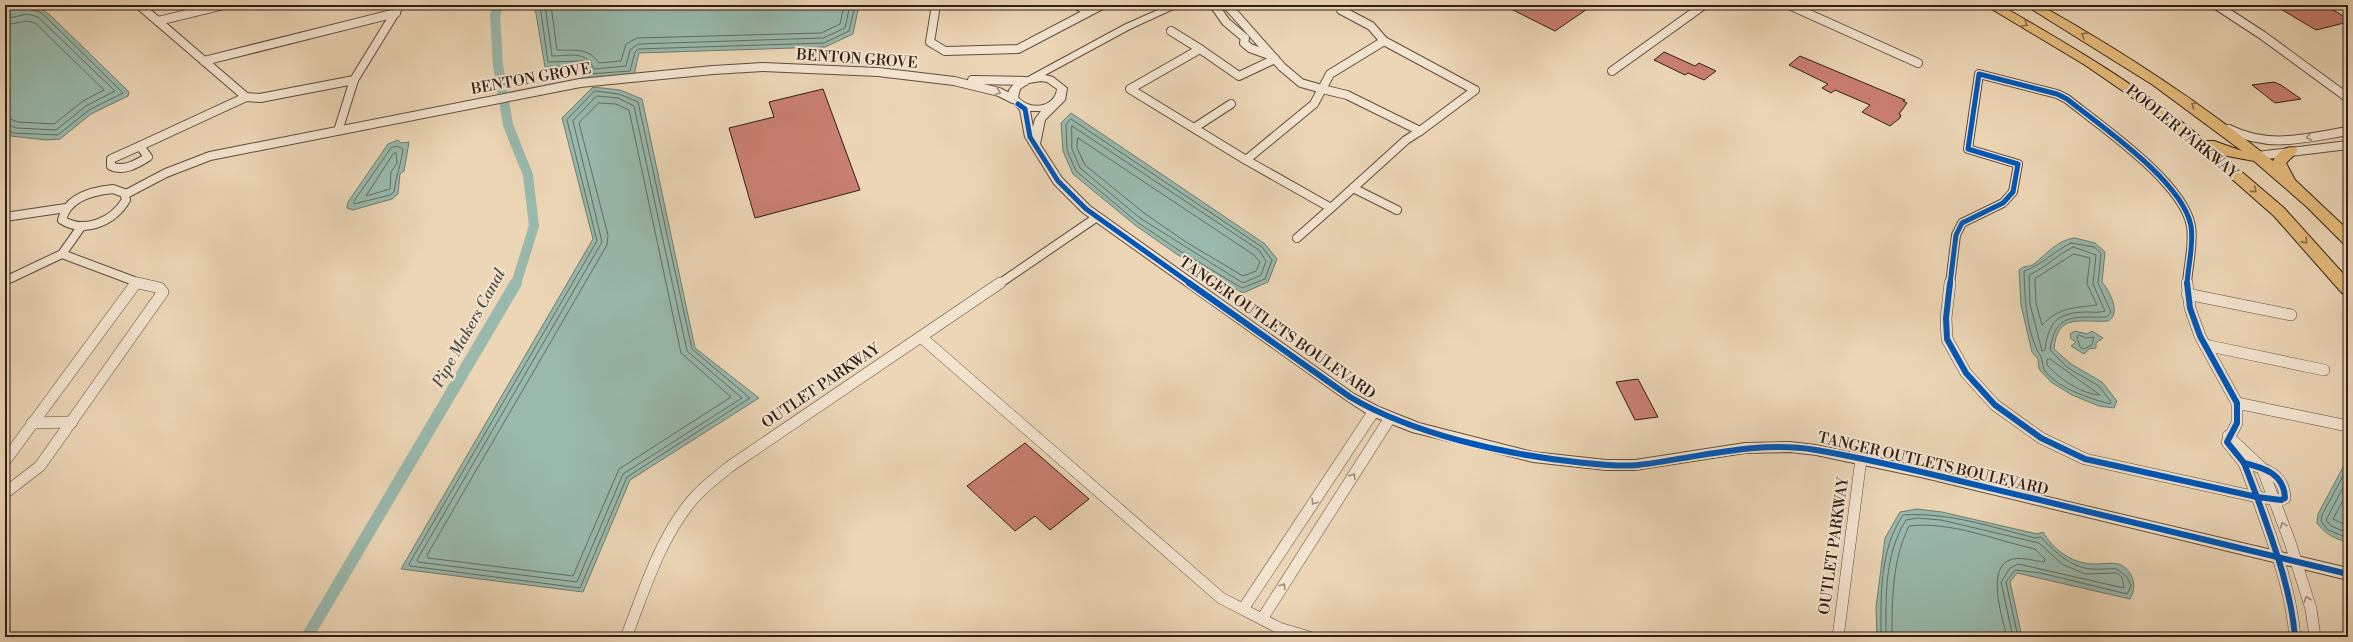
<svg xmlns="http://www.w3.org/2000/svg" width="2353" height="642" font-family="'Libre Bodoni',serif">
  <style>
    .water { fill: #99b9ad; stroke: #6f7b70 }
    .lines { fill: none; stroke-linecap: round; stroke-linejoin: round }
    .shore { stroke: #646c61; stroke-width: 1 }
    .canal-far1 { stroke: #99b9ad; stroke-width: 10 }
    .canal { stroke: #99b9ad; stroke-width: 12 }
    .building { fill: #ca7f71; stroke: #2f1e15 }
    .minor-far1-casing { stroke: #5e4c3d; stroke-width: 10 }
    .minor-casing { stroke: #5e4c3d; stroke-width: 12 }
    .tertiary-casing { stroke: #5e4c3d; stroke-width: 2 }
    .primary-casing { stroke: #2f1e15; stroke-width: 2 }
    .minor-far1 { stroke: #f3e4d0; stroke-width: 8 }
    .minor { stroke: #f3e4d0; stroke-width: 11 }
    .tertiary { fill: #f3e4d0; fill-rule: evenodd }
    .primary { fill: #e6bb7b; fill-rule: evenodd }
    .cycleway-far1-casing { stroke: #f3e4d0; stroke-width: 7 }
    .cycleway-casing { stroke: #f3e4d0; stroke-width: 9 }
    .cycleway-far1 { stroke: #0057b8; stroke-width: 5 }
    .cycleway { stroke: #0057b8; stroke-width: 6 }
    .oneway { stroke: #8a6c48 }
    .oneway2 { stroke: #9b8b7c }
    .labels { text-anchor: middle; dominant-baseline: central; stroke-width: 4; stroke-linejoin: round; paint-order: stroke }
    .street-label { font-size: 15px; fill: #2f1e15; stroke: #f3e4d0 }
    .water-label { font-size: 16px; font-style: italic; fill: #4f4c43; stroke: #f3e4d0 }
  </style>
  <rect width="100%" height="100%" fill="#ecd6b6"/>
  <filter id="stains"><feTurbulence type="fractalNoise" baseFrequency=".005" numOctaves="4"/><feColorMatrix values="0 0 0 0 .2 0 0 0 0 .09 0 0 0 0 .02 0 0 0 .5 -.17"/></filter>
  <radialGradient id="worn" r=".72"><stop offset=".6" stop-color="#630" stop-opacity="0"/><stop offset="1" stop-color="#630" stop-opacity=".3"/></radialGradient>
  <g class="water">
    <polygon points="537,5 859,5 853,34 825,47 639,53 634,75 582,79 583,65 545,67 535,8"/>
    <polygon points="28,6 42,9 50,15 129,92 128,96 91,114 60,139 46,140 11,136 5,131 5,10"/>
    <polygon points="593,87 620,90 642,99 695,348 759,398 630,480 583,592 401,569 593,239 562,118"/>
    <polygon points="1071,113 1265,244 1277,259 1268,282 1243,293 1178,255 1135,225 1073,174 1063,151 1061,123"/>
    <polygon points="398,140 401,143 409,142 404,171 400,174 398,194 392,199 353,210 347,208 348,202 388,144"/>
    <path d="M2075 238 2095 243 2105 252 2102 282C2109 290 2122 314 2108 321 2081 323 2057 312 2054 349L2071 364 2102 382 2117 401 2114 408 2099 406 2072 395 2051 382 2039 369 2038 359 2032 352 2021 305 2019 270C2024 265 2030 267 2034 264 2045 255 2059 239 2075 238Z"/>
    <polygon points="2075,331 2087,334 2092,331 2103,338 2096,343 2096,348 2089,349 2084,354 2071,346 2076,342 2071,339 2070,334"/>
    <path d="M2348 458V542C2334 539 2326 534 2317 523L2318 514Z"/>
    <path d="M1917 509 1942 512 2037 534 2043 532C2053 550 2074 565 2096 564 2103 564 2115 562 2121 565 2134 572 2137 587 2130 599L2017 573 2010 582 2022 637H1877L1876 607 1885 538 1900 512Z"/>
  </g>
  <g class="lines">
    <g class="shore">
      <polyline points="540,5 548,62 583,61 587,64 588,74 630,71 635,52 638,49 824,43 849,31 855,5"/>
      <path d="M545 5 552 56C571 56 585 50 594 69L626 66 630 50 638 44 823 38 845 28 850 5"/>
      <path d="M551 5 557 50C575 51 588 47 599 63L621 61 626 44 637 38 821 33 840 24 844 5"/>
      <polyline points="5,19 27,14 38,17 115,91 86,106 56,130 16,128 5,123"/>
      <polyline points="5,25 27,21 35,23 104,90 83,101 54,124 18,122 5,117"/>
      <polygon points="595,91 619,94 638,102 692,349 750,398 627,477 580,588 410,566 409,564 597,241 567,120"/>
      <polygon points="597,96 618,98 634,106 687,351 742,398 623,474 577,582 418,562 417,560 602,242 573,121"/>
      <polygon points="599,103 616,104 629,110 681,353 731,397 619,469 573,576 428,558 427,555 607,245 608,235 579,123"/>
      <polygon points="1071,119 1262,247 1272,260 1265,279 1242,288 1180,251 1137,222 1076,171 1067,150 1066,125"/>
      <polygon points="1072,126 1259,250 1266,261 1261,275 1243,283 1140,218 1080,168 1072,149"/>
      <polyline points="5,128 13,133 58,135 89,110 123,93 47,18 40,12 31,10 29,5"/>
      <polygon points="1078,138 1254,255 1260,262 1256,271 1243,276 1186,242 1144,213 1085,165 1077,148"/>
      <path d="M397 146 403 149C401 165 396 176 394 192L390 195 354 204V201L391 148Z"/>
      <polygon points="396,153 397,163 391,172 390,189 366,196 393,154"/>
      <path d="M2071 243 2094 247 2101 253 2098 283 2111 312 2107 317C2076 318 2055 311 2050 350L2068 368 2099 386 2111 402 2110 404C2091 399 2054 387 2044 369 2042 365 2043 360 2041 357 2026 332 2025 300 2024 271 2042 265 2054 251 2071 243Z"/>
      <path d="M2073 247 2096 255 2093 284 2105 311C2099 313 2093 312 2087 312 2058 312 2048 322 2045 350L2042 351 2030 304 2029 275C2045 268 2057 255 2073 247Z"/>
      <path d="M2074 254 2090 258 2087 284 2097 305C2073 308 2060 307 2042 325L2036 303 2035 279Z"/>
      <polygon points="2079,335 2086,338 2094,337 2092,345 2084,349 2080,347 2077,337"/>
      <path d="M2050 359 2100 395C2081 394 2060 379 2047 365V360Z"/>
      <polyline points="2348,467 2322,515 2321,521 2328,530 2348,538"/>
      <polyline points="2348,478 2326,520 2331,526 2348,533"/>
      <polyline points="2348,491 2333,519 2348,526"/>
      <path d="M1881 637C1881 595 1879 551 1903 515 1949 512 1991 527 2035 538L2041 537C2054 552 2071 567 2091 569 2100 570 2108 568 2117 569L2127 577 2131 586 2127 594 2041 573 2015 570 2006 582 2018 637"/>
      <path d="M1886 637C1886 597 1884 555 1906 520L1917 518 1941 520 2039 543 2062 564 2085 574 2117 573 2122 577 2124 588 2018 564 2010 568 2001 582 2013 637"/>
      <path d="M1892 637C1892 599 1892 561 1909 526 1951 521 1994 540 2035 549L2045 559 2044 562C2035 561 2022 557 2013 559 1984 565 2003 619 2007 637"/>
    </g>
    <polyline class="canal-far1" points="499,5 495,15 498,65 508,125 528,175 534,226 516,284"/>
    <polyline class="canal" points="307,637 516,283"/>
  </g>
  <g class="building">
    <polygon points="1503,5 1593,5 1555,31"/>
    <polygon points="2274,5 2325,5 2348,19 2348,22 2316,30"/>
    <polygon points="1664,52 1695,66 1699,63 1716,71 1704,80 1688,73 1685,75 1654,60"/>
    <polygon points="1800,56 1905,100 1903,101 1907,103 1899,114 1901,115 1900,118 1890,126 1862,112 1870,105 1835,90 1831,93 1822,88 1828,84 1789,65"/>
    <polygon points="2274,82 2281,85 2301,99 2275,103 2252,85"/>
    <polygon points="823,89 860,190 755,218 729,128 774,117 769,102"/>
    <polygon points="1638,379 1658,417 1635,420 1616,382"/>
    <polygon points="1025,443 1089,499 1050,530 1035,516 1015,531 967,486"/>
  </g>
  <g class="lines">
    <g class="minor-far1-casing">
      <g id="minor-far1">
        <polyline points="139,5 246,97"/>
        <polyline points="936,5 930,42 945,51 1018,49 1102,5"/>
        <polyline points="1077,5 1088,12"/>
        <polyline points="1214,5 1226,22 1245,38 1244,43 1250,48 1269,55"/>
        <polyline points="1227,5 1282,67 1301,83 1322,89"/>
        <polyline points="1789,5 1918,63"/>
        <polyline points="2216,5 2262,35 2348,98"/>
        <polyline points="1341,10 1371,26 1384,41"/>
        <polyline points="158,21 224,5"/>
        <polyline points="1171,31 1200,49"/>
        <polyline points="204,61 396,13"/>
        <polyline points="1612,71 1704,5"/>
        <polyline points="972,80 1025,81"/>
        <polyline points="1322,89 1347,95 1420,131"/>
        <polyline points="1322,89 1314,104 1246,160 1331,208 1406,140 1420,131"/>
        <polyline points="1322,89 1330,74 1384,41 1475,90 1420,131"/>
        <polyline points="1194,128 1231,104"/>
        <path d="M2229 129C2270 149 2305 138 2348 131"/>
        <polyline points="338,131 354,80 400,5"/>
        <path d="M140 146 148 157C137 164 123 172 111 166V159Z"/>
        <polyline points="140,146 246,97 260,98 354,80"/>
        <polyline points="2257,156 2348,145"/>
        <polyline points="1246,160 1130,89 1200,49 1239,76 1275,59"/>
        <polyline points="1353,188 1397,210"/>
        <path d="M113 189 124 193 126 200C113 222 84 234 62 220 67 197 92 191 113 189Z"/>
        <polyline points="126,194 166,173 210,156 580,83 713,70 763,67 878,72 954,81 999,92 1013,99"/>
        <polyline points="5,217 66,208"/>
        <polyline points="1297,238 1331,208"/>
        <polyline points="62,254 142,284"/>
        <polyline points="5,281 62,254 81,227"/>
        <polyline points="135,284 136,282"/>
        <polyline points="999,284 1097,217"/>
        <path d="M1950 284 1956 235 1962 223 2003 203 2013 192 2018 164 1968 149 1979 74 2057 94 2067 99C2102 127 2183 182 2191 226 2194 245 2188 265 2187 284"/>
      </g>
    </g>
    <g class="minor-casing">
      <g id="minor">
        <polyline points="1950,283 1946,318 1947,339 1966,373 1995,405 2041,438 2085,459 2257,497"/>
        <polyline points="2187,283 2190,308 2200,336 2237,403 2237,423 2227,442 2244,463"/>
        <polyline points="2187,294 2291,315"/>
        <polyline points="921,337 1221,598 1279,628 1309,637"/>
        <polyline points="2205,345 2324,370"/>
        <polyline points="2237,403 2348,426"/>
        <polyline points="32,423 72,422"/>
        <polyline points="2228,436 2262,468 2290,542 2311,609 2315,637"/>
        <polyline points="5,461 136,283"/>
        <path d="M2244 463C2265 468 2284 474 2285 498L2281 500 2257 497"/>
        <polyline points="2244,463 2257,497"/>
        <polyline points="5,493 40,466 163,292 160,288 138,283"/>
        <path d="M2257 497C2273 542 2291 589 2295 637"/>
        <polyline points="1243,609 1374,411"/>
        <polyline points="1262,619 1390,418"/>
        <path d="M626 637C644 592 658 543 689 504 700 489 715 479 729 467L1000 283"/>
        <polyline points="1838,637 1861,459"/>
      </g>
    </g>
    <g class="tertiary-casing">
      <path id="tertiary" d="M1169 5H1182L1130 29 1045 75 1053 77 1067 88 1065 100 1045 120 1040 144 1062 178 1090 206 1354 394 1379 407 1419 423 1533 452 1606 460H1635L1745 443 1790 442 1816 445 1925 468 2348 568V580L1925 478 1816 455 1790 452 1745 453 1635 470H1606L1533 462 1412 432 1369 415 1346 400 1082 212 1054 184 1025 137 1020 110 1008 97 1009 90 1013 85 1124 25ZM1041 81 1047 82 1057 89C1055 108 1029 111 1018 97L1020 89 1029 83ZM1030 111H1041L1035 119 1033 127Z"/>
    </g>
    <g class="primary-casing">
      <path id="primary" d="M1985 5H2000C2071 46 2142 87 2205 141H2214L2242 151 2153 85 2025 5H2040C2122 51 2200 102 2273 161 2277 152 2286 145 2296 148L2298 151 2286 163 2295 180 2348 230V244L2343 243 2307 207 2254 161 2222 155 2284 208 2348 279V295L2342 293 2274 216 2183 136 2146 107 2085 65Z"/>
    </g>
    <use href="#minor-far1" class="minor-far1"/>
    <use href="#minor" class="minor"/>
    <use href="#tertiary" class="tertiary"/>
    <use href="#primary" class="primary"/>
    <g class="cycleway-far1-casing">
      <g id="cycleway-far1">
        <polyline points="1018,104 1025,109 1030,137 1058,181 1086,209 1191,284"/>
        <path d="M1950 284 1956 235 1962 223 2003 203 2013 192 2018 164 1968 149 1979 74 2057 94 2067 99C2102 127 2183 182 2191 226 2194 245 2188 265 2187 284"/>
      </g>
    </g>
    <g class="cycleway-casing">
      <g id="cycleway">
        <path d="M1189 283 1350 397C1413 434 1503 454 1576 462 1596 464 1617 467 1638 465 1697 458 1756 440 1816 450 1887 462 1958 481 2027 497 2134 523 2241 548 2348 574"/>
        <polyline points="1950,283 1946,318 1947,339 1966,373 1995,405 2041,438 2085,459 2257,497"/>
        <polyline points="2187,283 2190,308 2200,336 2237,403 2237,423 2227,442 2244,463"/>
        <path d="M2244 463C2265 468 2284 474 2285 498L2281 500 2257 497"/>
        <polyline points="2244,463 2257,497"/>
        <path d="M2257 497C2273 542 2291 589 2295 637"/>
      </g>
    </g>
    <use href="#cycleway-far1" class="cycleway-far1"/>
    <use href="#cycleway" class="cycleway"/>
  </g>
  <defs><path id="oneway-chevron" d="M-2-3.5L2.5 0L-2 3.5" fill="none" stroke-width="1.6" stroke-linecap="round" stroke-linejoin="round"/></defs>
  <g class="oneway">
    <use href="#oneway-chevron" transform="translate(2025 24) rotate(30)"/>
    <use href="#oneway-chevron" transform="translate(2084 35) rotate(-150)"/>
    <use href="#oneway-chevron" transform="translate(2194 105) rotate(-145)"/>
    <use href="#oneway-chevron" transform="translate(2254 190) rotate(41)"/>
    <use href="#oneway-chevron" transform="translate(2305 241) rotate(48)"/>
  </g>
  <g class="oneway2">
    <use href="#oneway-chevron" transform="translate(998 92) rotate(19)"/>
    <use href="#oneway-chevron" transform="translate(2309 137) rotate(170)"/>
    <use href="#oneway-chevron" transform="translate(1353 476) rotate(-58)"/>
    <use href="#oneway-chevron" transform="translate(1314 502) rotate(123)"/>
    <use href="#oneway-chevron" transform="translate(2283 525) rotate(-111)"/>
    <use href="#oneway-chevron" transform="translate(1283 586) rotate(-57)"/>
    <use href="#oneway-chevron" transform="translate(2307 599) rotate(-109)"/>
  </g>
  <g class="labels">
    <g class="street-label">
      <text transform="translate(857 59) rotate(4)">BENTON GROVE</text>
      <text transform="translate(531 79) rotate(-10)">BENTON GROVE</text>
      <text transform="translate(2182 132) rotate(39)">POOLER PARKWAY</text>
      <text transform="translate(1277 328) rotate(35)">TANGER OUTLETS BOULEVARD</text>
      <text transform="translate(821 386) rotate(-34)">OUTLET PARKWAY</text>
      <text transform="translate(1933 464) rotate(13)">TANGER OUTLETS BOULEVARD</text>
      <text transform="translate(1834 546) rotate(-82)">OUTLET PARKWAY</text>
    </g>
    <g class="water-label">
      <text transform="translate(469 328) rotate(-61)">Pipe Makers Canal</text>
    </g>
  </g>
  <rect width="2353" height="642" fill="none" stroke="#ecd6b6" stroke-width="20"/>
  <rect x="6" y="6" width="2341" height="630" fill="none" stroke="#2f1e15" stroke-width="2"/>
  <rect x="10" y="10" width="2333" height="622" fill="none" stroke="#2f1e15"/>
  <rect width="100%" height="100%" filter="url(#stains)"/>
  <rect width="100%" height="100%" fill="url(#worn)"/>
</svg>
